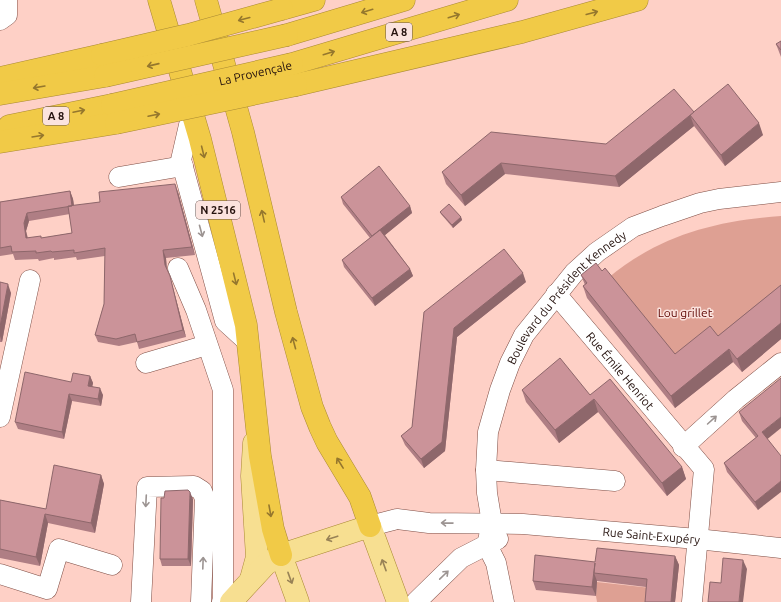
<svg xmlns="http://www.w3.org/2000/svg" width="781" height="602" font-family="Ubuntu,sans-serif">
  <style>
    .green { fill: #dea093 }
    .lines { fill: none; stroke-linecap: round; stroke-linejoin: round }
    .minor-casing { stroke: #7f4e45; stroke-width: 21 }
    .major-casing { stroke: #a98933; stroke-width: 23 }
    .highway-casing { stroke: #a98933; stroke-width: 23 }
    .minor { stroke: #fff; stroke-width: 20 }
    .major { stroke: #f7df91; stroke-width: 22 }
    .highway { stroke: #f1ca47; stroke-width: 22 }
    .highway-bridge-casing { stroke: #a98933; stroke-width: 23; stroke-linecap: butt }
    .highway-bridge { stroke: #f1ca47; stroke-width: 22 }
    .wall { fill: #af7e84; fill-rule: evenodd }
    .shaded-wall { fill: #8e676b }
    .building { fill: #cb9399; stroke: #8e676b }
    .oneway { stroke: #95772d }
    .oneway2 { stroke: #9c9492 }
    .oneway3 { stroke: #988256 }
    .labels { text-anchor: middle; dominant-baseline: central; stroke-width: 3; stroke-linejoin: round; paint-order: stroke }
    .shield { fill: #fbe3de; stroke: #64504c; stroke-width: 1 }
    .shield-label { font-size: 11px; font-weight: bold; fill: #24110d }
    .street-label { font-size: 12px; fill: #24110d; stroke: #fbe3de }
    .park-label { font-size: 12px; fill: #5d0400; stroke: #fbe3de }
  </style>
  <rect width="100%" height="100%" fill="#fed0c6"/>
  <g class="green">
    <path d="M781 216V301L679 367 608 278C660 235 715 221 781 216Z"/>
    <polygon points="597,582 651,588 649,602 597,602 596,596"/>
  </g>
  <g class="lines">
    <g class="minor-casing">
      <g id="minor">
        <polyline points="0,20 7,15 7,0"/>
        <polyline points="192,112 181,160 225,321 248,342"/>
        <polyline points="119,177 183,166"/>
        <polyline points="178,268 196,310 223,390 223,599 222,602"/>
        <path id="s1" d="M556 294 704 469 692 602"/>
        <polyline points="146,363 207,345"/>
        <polyline points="0,417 30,280"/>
        <polyline points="683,447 736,399 781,363"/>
        <polyline points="486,470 615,481"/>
        <path id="s2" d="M370 526 397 519 429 523 523 524 697 539 781 548"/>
        <polyline points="0,574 47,589 59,549 112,565"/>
        <polyline points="141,602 147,487 194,486 202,491 205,499 201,602"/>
        <polyline points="416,602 461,558 498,539"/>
        <path id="s3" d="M504 602 496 563 487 545 492 523 487 493 486 470 488 432 500 390 510 363 524 335 574 273 597 252 633 227 662 216 700 203 719 199 781 192"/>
      </g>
    </g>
    <g class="major-casing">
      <g id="major">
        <polyline points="281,555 298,602"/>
        <polyline points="251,579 257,557 252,476 254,443"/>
        <polyline points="231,602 266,564 281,555 370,526 398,602"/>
      </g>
    </g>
    <g class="highway-casing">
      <g id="highway">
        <polyline points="159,0 200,139 246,325 260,456 273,529 281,555"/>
        <polyline points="206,0 243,132 286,312 312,407 320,427 327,442 360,497 370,526"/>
        <polyline points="282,9 314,0"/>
        <polyline points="287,35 404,0"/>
        <polyline points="292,64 507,0"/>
        <polyline points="0,78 102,55"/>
        <polyline points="296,85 522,32 637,0"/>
        <polyline points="0,94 105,76"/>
        <polyline points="9,126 112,105"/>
        <polyline points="0,142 116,123"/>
      </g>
    </g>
    <use href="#minor" class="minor"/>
    <use href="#major" class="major"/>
    <use href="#highway" class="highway"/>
    <g class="highway-bridge-casing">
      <g id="highway-bridge">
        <polyline points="102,55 188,35 282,9"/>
        <polyline points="105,76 287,35"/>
        <path id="s4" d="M112 105 292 64"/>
        <polyline points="116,123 296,85"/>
      </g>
    </g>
    <use href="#highway-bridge" class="highway-bridge"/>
  </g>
  <g class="wall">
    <polygon points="781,41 781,57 776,44"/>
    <polygon points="694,112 763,135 725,166 694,126 619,187 505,174 465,206 446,184 442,172 606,144"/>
    <path d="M70 191 73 199 74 206 178 192 195 255 166 258 167 271 172 284 186 337 139 349 137 342 119 346 98 342 95 335 104 304 105 256 77 260 76 257 54 260V258L39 261 38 259 15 260 13 254 0 256V202ZM70 214 72 233 41 238H28L26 231 29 221Z"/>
    <polygon points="341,197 410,206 412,213 385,235 410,269 413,276 375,306 344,267 342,260 370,238 343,204"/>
    <polygon points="440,212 461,217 462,220 453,228 441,214"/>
    <polygon points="602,271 675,354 718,336 781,285 781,339 742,372 733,362 675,408 587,298 583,286 585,285 581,275"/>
    <polygon points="0,282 11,293 2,342 0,342"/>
    <polygon points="526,282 457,337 445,451 424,468 405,445 401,436 412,427 424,312"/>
    <polygon points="90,376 93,383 92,386 103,395 101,406 72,401 64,439 18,429 15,422 71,382"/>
    <polygon points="522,390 590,395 682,467 686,479 667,496 598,412 559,443 526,402"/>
    <polygon points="739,412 768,439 758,510 727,472 724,463 756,438 742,421"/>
    <polygon points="101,475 104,484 95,533 48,523 40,566 0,558 0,500 46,509"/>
    <polygon points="164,498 193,499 191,566 162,566 160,559"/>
    <polygon points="675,556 679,565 675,602 645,602 646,587 597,581 596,596 536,590 533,581 595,562"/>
  </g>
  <g class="shaded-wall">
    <polygon points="694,112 690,115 694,126 619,187 615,176"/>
    <polygon points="759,123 763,135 725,166 721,155"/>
    <polygon points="501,163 505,174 465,206 461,195"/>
    <polygon points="175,184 178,192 195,255 192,247"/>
    <polygon points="70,191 73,199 75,213 72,206"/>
    <polygon points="410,206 412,213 374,244 372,236"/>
    <polygon points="27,213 29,221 26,231 29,246 26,238 24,223"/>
    <polygon points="461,217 462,220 453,228 452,225"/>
    <polygon points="163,250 166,258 167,272 165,265"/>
    <polygon points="410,269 413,276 375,306 372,298"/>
    <polygon points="523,273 526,282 457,337 445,451 424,468 421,459 454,328"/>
    <polygon points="170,276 172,284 186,337 183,330"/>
    <polygon points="8,284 11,293 2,342 0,336 0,327"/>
    <polygon points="781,323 781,339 742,372 737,359"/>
    <polygon points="729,349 733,362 675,408 671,396"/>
    <polygon points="90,376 93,383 91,393 88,386"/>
    <polygon points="100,388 103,395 101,406 98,399"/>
    <polygon points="69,394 72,401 64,439 62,432"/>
    <polygon points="594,399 598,412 559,443 555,430"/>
    <polygon points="781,417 781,428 765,441 762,432"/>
    <polygon points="682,467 686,479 667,496 662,483"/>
    <polygon points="101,475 104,484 95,533 91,523"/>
    <polygon points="781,481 781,492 758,510 755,502"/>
    <polygon points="190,492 193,499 191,566 188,559"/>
    <polygon points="45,514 48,523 40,566 36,557"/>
    <polygon points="675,556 679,565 675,602 671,602"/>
    <polygon points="743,560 747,569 743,602 739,602"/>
    <polygon points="594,573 597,581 596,596 592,587"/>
  </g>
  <g class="building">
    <polygon points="781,41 781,50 776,44"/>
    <polygon points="728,84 759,123 721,155 690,115"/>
    <polygon points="674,89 694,112 615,176 501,163 461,195 442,172 491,132 606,144"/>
    <polygon points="379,166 410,206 372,236 341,197"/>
    <polygon points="175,184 192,247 163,250 165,265 170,276 183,330 137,342 135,334 116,339 95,335 104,304 105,248 74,253 74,250 52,252 51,251 36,253 36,251 12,252 11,246 0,248 0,202 70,191 72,206 27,213 24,223 26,238 41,236 41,238 72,233 68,206 100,202 99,192"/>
    <polygon points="449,204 461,217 452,225 440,212"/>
    <polygon points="380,230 410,269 372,298 342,260"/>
    <polygon points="504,249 523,273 454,328 442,442 421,459 401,436 412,427 424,312"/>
    <polygon points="596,263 602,271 605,268 675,354 710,326 718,336 781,285 781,323 737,359 729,349 671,396 583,286 587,283 581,275"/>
    <polygon points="0,282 8,284 0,327"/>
    <polygon points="560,358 590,395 610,379 682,467 662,483 594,399 555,430 522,390"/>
    <polygon points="25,372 71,382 73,373 90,376 88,386 100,388 98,399 69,394 62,432 15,422"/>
    <polygon points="781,378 781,417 762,432 781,456 781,481 755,502 724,463 758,436 739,412"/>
    <polygon points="54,465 101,475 91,523 45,514 36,557 0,549 0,500 46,509"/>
    <polygon points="188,490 190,492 188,559 160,559 161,498 164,498 165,491"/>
    <polygon points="597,548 675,556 671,602 645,602 647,579 594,573 595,563 592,587 533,581 535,555 595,562"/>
    <polygon points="723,558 743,560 739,602 708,602 710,582 721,583"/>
  </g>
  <defs><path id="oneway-shaft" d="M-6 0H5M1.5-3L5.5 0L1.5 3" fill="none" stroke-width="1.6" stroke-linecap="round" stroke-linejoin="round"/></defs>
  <g class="oneway">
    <use href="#oneway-shaft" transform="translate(367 11) rotate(163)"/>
    <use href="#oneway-shaft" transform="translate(592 13) rotate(-15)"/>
    <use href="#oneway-shaft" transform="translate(454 16) rotate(-17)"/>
    <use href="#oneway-shaft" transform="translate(244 19) rotate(165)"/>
    <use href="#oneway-shaft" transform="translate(329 53) rotate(-17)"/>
    <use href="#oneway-shaft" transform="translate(153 65) rotate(167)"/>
    <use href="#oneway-shaft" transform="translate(39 87) rotate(170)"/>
    <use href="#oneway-shaft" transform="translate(79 111) rotate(-12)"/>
    <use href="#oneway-shaft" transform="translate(154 115) rotate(-12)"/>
    <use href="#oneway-shaft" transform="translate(38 136) rotate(-9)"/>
    <use href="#oneway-shaft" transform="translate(203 152) rotate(76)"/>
    <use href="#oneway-shaft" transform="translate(263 216) rotate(-103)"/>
    <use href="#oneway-shaft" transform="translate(235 279) rotate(76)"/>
    <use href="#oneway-shaft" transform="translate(294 343) rotate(-105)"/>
    <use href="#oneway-shaft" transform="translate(340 463) rotate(-122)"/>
    <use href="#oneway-shaft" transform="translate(270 511) rotate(80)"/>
  </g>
  <g class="oneway2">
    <use href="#oneway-shaft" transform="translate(201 231) rotate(75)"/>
    <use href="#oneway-shaft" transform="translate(712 420) rotate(-42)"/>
    <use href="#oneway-shaft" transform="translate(146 501) rotate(93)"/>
    <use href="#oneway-shaft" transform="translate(447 523) rotate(-179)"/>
    <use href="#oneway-shaft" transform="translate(203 563) rotate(-88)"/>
    <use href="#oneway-shaft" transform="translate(444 575) rotate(-44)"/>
  </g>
  <g class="oneway3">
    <use href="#oneway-shaft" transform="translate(332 538) rotate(162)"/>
    <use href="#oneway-shaft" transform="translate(384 565) rotate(-110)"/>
    <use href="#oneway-shaft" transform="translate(290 578) rotate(70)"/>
  </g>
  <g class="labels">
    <g class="shield">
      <rect x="386" y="23" width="26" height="18" rx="3"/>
      <rect x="43" y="107" width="26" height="18" rx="3"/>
      <rect x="196" y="201" width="44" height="18" rx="3"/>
    </g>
    <g class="shield-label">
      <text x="399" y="32">A 8</text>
      <text x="56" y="116">A 8</text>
      <text x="218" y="210">N 2516</text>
    </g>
    <g class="street-label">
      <text stroke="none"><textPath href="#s4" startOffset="147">La Provençale</textPath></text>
      <text stroke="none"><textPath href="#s3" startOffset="334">Boulevard du Président Kennedy</textPath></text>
      <text stroke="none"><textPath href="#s1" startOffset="100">Rue Émile Henriot</textPath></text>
      <text stroke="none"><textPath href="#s2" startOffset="283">Rue Saint-Exupéry</textPath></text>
    </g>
    <g class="park-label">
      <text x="685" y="312">Lou grillet</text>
    </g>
  </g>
</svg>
